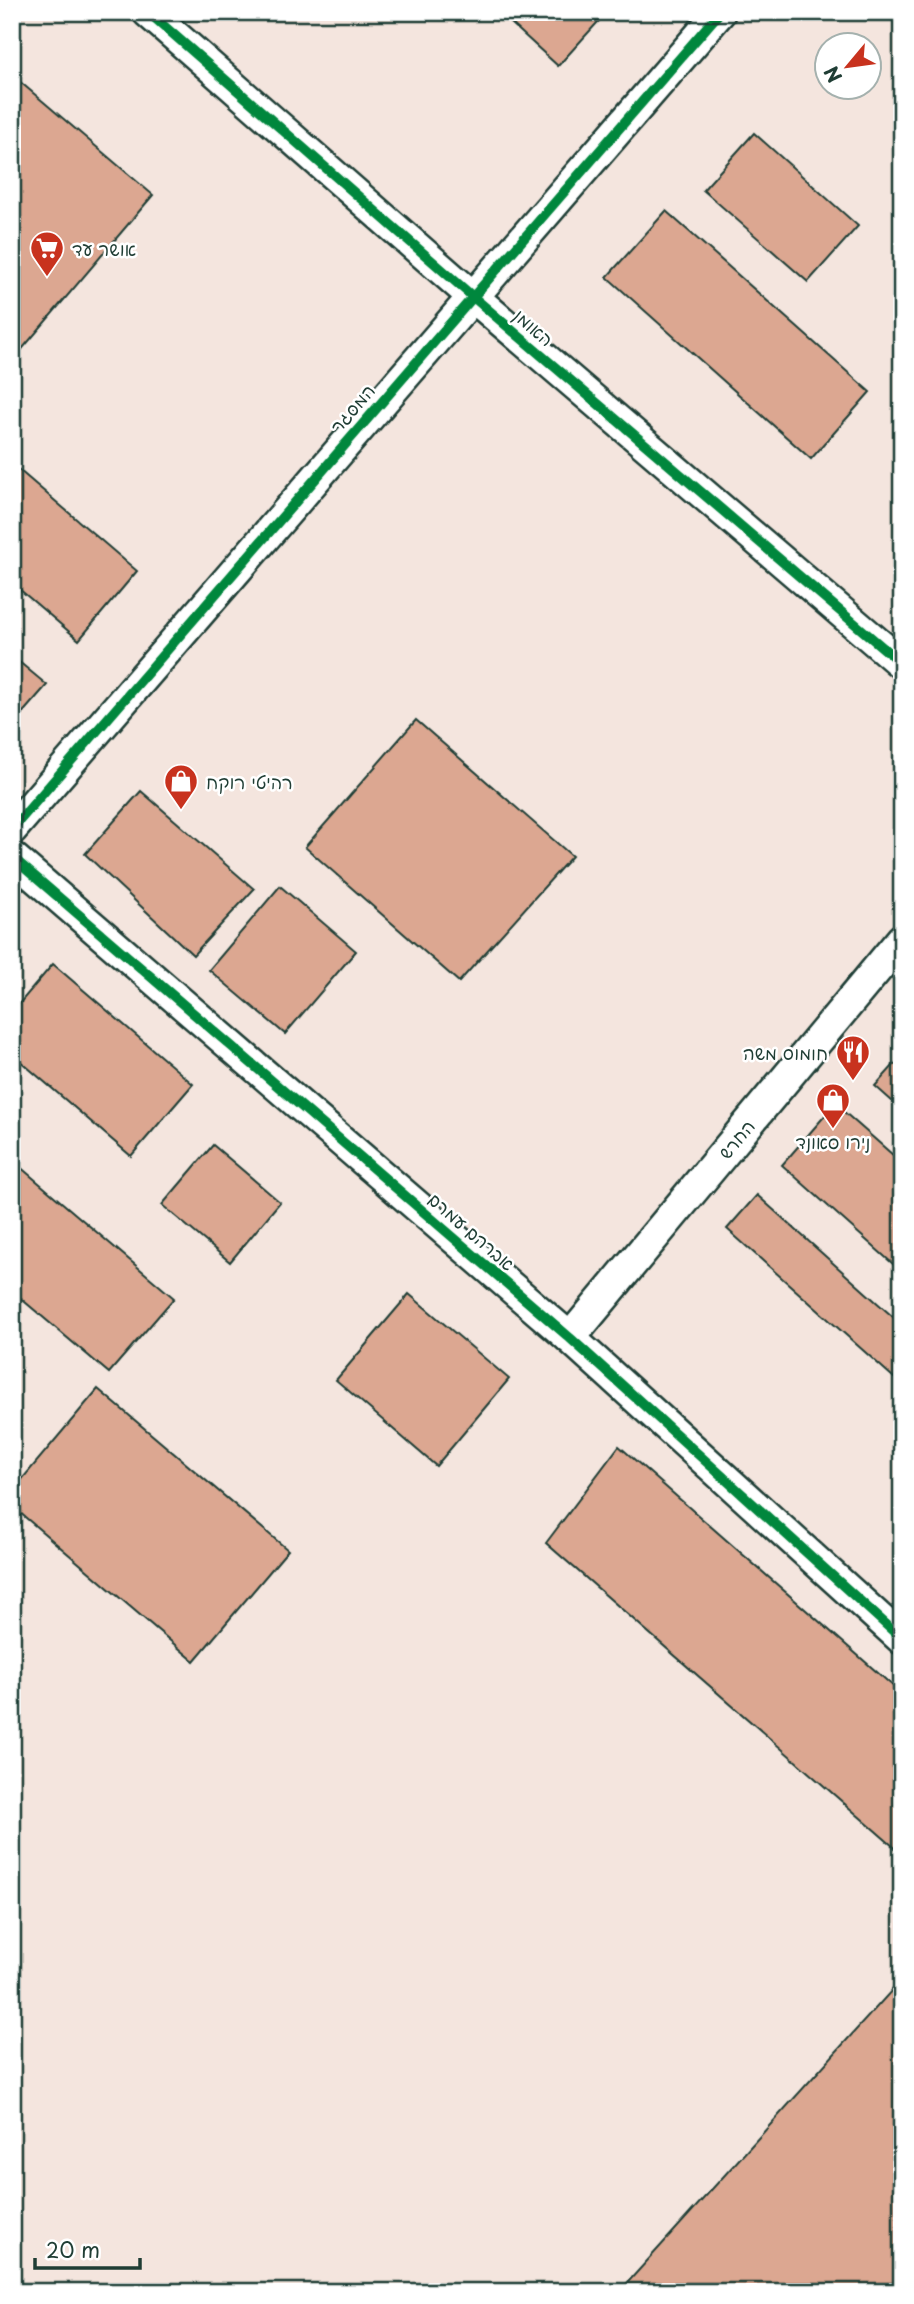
<svg xmlns="http://www.w3.org/2000/svg" width="914" height="2304" font-family="'Playpen Sans','Playpen Sans Hebrew',sans-serif">
  <style>
    .built { fill: #f4e5de; fill-rule: evenodd }
    .building { fill: #dca791; stroke: #1f3d34; stroke-width: 2 }
    .lines { fill: none; stroke-linecap: round; stroke-linejoin: round }
    .minor-casing { stroke: #1f3d34; stroke-width: 35 }
    .minor { stroke: #fff; stroke-width: 30 }
    .cycleway-casing { stroke: #fff; stroke-width: 15 }
    .cycleway { stroke: #00873e; stroke-width: 10 }
    .labels { text-anchor: middle; dominant-baseline: central; stroke-width: 5; stroke-linejoin: round; paint-order: stroke }
    .poi-label { font-size: 18px; fill: #1f3d34; stroke: #fff; text-anchor: start }
    .street-label { font-size: 18px; fill: #1f3d34; stroke: #fff }
  </style>
  <rect width="100%" height="100%" fill="#fff"/>
  <filter id="ink" filterUnits="userSpaceOnUse"><feTurbulence type="fractalNoise" baseFrequency=".0143" numOctaves="2"/><feDisplacementMap in="SourceGraphic" scale="14" xChannelSelector="R" yChannelSelector="G"/><feConvolveMatrix kernelMatrix="1 2 1 2 8 2 1 2 1" color-interpolation-filters="sRGB"/></filter>
  <g filter="url(#ink)">
    <path class="built" d="M12 12H902V2292H12ZM827 46H869V88H827Z"/>
    <g class="building">
      <polygon points="499,12 607,12 558,66"/>
      <polygon points="12,75 153,195 12,361"/>
      <polygon points="754,133 858,226 808,282 703,190"/>
      <polygon points="666,211 870,392 811,459 607,277"/>
      <polygon points="12,464 137,571 79,640 12,583"/>
      <polygon points="12,656 47,685 12,725"/>
      <polygon points="416,720 572,856 459,982 305,847"/>
      <polygon points="141,791 254,889 193,955 85,854"/>
      <polygon points="280,886 356,951 285,1034 209,970"/>
      <polygon points="53,964 193,1084 131,1156 12,1054 12,1012"/>
      <polygon points="902,1056 902,1110 875,1086"/>
      <polygon points="835,1104 902,1163 902,1272 782,1165"/>
      <polygon points="213,1145 280,1202 230,1262 162,1205"/>
      <polygon points="12,1160 174,1298 109,1373 12,1291"/>
      <polygon points="757,1195 902,1325 902,1385 727,1229"/>
      <polygon points="409,1294 509,1379 436,1466 336,1380"/>
      <polygon points="98,1389 288,1550 194,1661 12,1506 12,1491"/>
      <polygon points="619,1446 902,1694 902,1854 546,1543"/>
      <polygon points="902,1979 902,2292 619,2292"/>
    </g>
    <g class="lines">
      <g class="minor-casing">
        <g id="minor">
          <polyline points="148,12 472,296 902,664"/>
          <polyline points="12,829 720,12"/>
          <polyline points="12,857 570,1338 902,1639"/>
          <polyline points="570,1338 902,939"/>
        </g>
      </g>
      <use href="#minor" class="minor"/>
      <g class="cycleway-casing">
        <g id="cycleway">
          <polyline points="148,12 472,296 902,664"/>
          <polyline points="12,829 720,12"/>
          <polyline points="12,857 570,1338 902,1639"/>
        </g>
      </g>
      <use href="#cycleway" class="cycleway"/>
    </g>
  </g>
  <defs>
    <g id="supermarket-pin" transform="scale(1.75)"><path d="M0 17L-7.5 6A9.5 9.5 0 1 1 7.5 6Z" fill="#c8321e" stroke="#fff"/><path d="M-6-5.5h2.5l.6 2H6L4.5 2H-2.5L-4.4-4H-6ZM-1.5 3.2a1.3 1.3 0 1 0 .1 0ZM3 3.2a1.3 1.3 0 1 0 .1 0Z" fill="#fff"/></g>
    <g id="shop-pin" transform="scale(1.75)"><path d="M0 17L-7.5 6A9.5 9.5 0 1 1 7.5 6Z" fill="#c8321e" stroke="#fff"/><path d="M-5-2.5h2.3a2.7 3.5 0 0 1 5.4 0H5L5.5 6h-11ZM-1.5-2.5h3a1.5 2.3 0 0 0-3 0Z" fill="#fff"/></g>
    <g id="restaurant-pin" transform="scale(1.75)"><path d="M0 17L-7.5 6A9.5 9.5 0 1 1 7.5 6Z" fill="#c8321e" stroke="#fff"/><path d="M-5-6h1v4h1v-4h1v4h1v-4h1v5L-1.5 .5V6h-2V.5L-5-1ZM5-6V6H3V1.5H1.5Q1.5-4 5-6Z" fill="#fff"/></g>
  </defs>
  <g fill-rule="evenodd">
    <use href="#supermarket-pin" x="47" y="248"/>
    <use href="#shop-pin" x="181" y="781"/>
    <use href="#restaurant-pin" x="853" y="1052"/>
    <use href="#shop-pin" x="833" y="1100"/>
  </g>
  <g class="labels">
    <g class="poi-label">
      <text x="72" y="248">אושר עד</text>
      <text x="206" y="781">רהיטי רוקח</text>
      <text x="828" y="1052" text-anchor="end">חומוס משה</text>
      <text x="833" y="1141" text-anchor="middle">נירו סאונד</text>
    </g>
    <g class="street-label">
      <text transform="translate(534 327) rotate(41)">האומן</text>
      <text transform="translate(352 408) rotate(-49)">המסגר</text>
      <text transform="translate(736 1139) rotate(-50)">החרש</text>
      <text transform="translate(472 1231) rotate(41)">אברהם עמרם</text>
    </g>
  </g>
  <rect width="914" height="2304" fill="none" stroke="#fff" stroke-width="42"/>
  <rect x="21" y="21" width="872" height="2262" fill="none" stroke="#1f3d34" stroke-width="2.5" filter="url(#ink)"/>
  <g transform="translate(848 66) rotate(241)"><circle r="33" fill="#ffffff" stroke="#a5b1ae" stroke-width="2"/>
  <path d="M0-5L12 26L0 18L-12 26Z" fill="#c8321e"/>
  <text y="-10" font-size="19" font-weight="bold" text-anchor="middle" fill="#1f3d34">N</text>
  </g>
  <path d="M35 2258v10h105v-10" fill="none" stroke="#1f3d34" stroke-width="3.5"/>
  <text x="46" y="2258" font-size="21" fill="#1f3d34" stroke="#ffffff" stroke-width="5" paint-order="stroke">20 m</text>
</svg>
